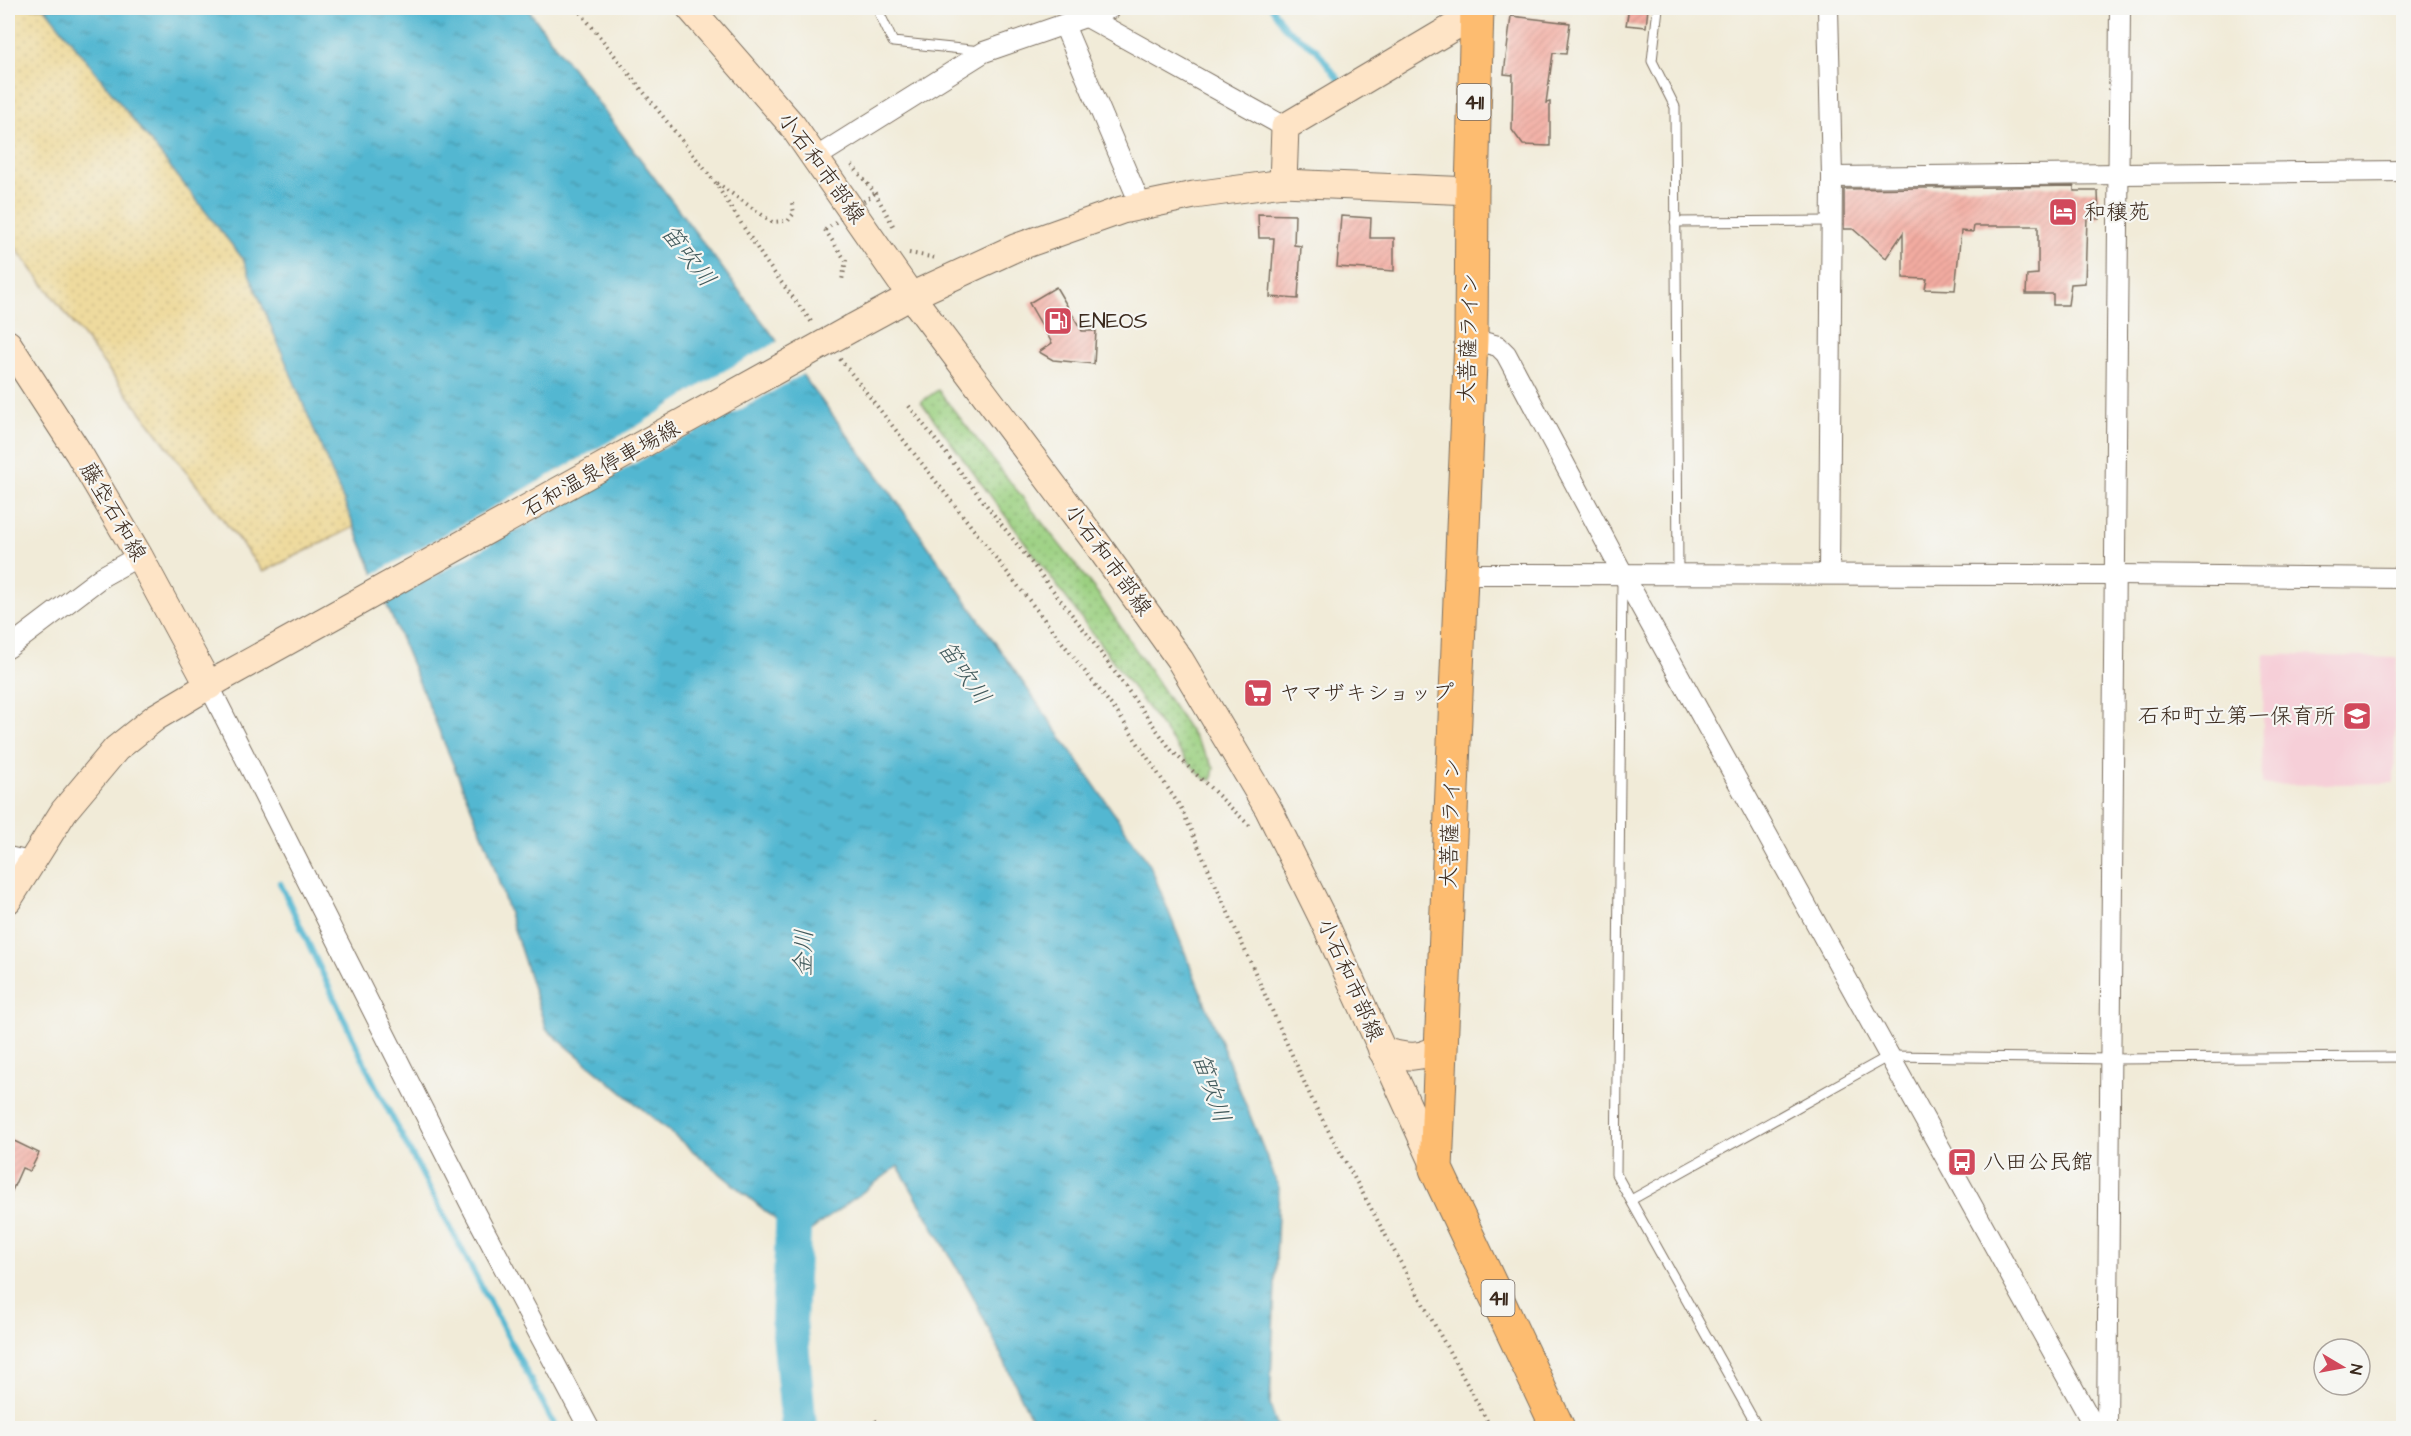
<svg xmlns="http://www.w3.org/2000/svg" width="2411" height="1436" font-family="'Architects Daughter','Klee One',sans-serif">
  <style>
    .built { fill: #f6cfd8 }
    .grass { fill: url(#grass-dots); stroke: #6b7d50; stroke-width: 1.5 }
    .sand { fill: url(#sand-dots); stroke: #94825e; stroke-width: 1.5 }
    .water { fill: url(#water-ripples); stroke: #477078; stroke-width: 1.5 }
    .pier { fill: #f1ebd8 }
    .lines { fill: none; stroke-linecap: round; stroke-linejoin: round }
    .stream { stroke: #53b7d1; stroke-width: 6 }
    .river { stroke: #53b7d1; stroke-width: 36 }
    .building { fill: url(#building-hatch) }
    .lane-casing { stroke: #7b6e5f; stroke-width: 11 }
    .street-casing { stroke: #7b6e5f; stroke-width: 22 }
    .secondary-casing { stroke: #7b6e5f; stroke-width: 29 }
    .highway-casing { stroke: #7b6e5f; stroke-width: 35 }
    .path { stroke: #7b6e5f; stroke-width: 4; stroke-dasharray: 1.5 4.5; stroke-linecap: butt }
    .lane { stroke: #fff; stroke-width: 9 }
    .street { stroke: #fff; stroke-width: 20 }
    .secondary { stroke: #fee4c6; stroke-width: 27 }
    .highway { stroke: #fdbc70; stroke-width: 33 }
    .secondary-bridge-casing { stroke: #7b6e5f; stroke-width: 29; stroke-linecap: butt }
    .path-bridge { stroke: #7b6e5f; stroke-width: 4; stroke-dasharray: 1.5 4.5; stroke-linecap: butt }
    .secondary-bridge { stroke: #fee4c6; stroke-width: 27 }
    .labels { text-anchor: middle; dominant-baseline: central; stroke-width: 4.5; stroke-linejoin: round; paint-order: stroke }
    .shield { fill: #f6f6f2; stroke: #73675e; stroke-width: 1.5 }
    .shield-label { font-size: 21px; font-weight: bold; fill: #3b2a1e }
    .street-label { font-size: 22px; fill: #3b2a1e; stroke: #f6f6f2 }
    .poi-label { font-size: 22px; fill: #3b2a1e; stroke: #f6f6f2; text-anchor: start }
    .water-label { font-size: 24px; font-style: italic; fill: #435b5d; stroke: #f6f6f2 }
  </style>
  <defs>
    <pattern id="grass-dots" width="8" height="8" patternUnits="userSpaceOnUse" patternTransform="scale(1.5)"><rect width="8" height="8" fill="#9bd081"/><path d="M2 2h.1M6 6h.1" fill="none" stroke="#80a969" stroke-width="1.8" stroke-linecap="round"/></pattern>
    <pattern id="sand-dots" width="8" height="8" patternUnits="userSpaceOnUse" patternTransform="scale(1.5)"><rect width="8" height="8" fill="#eeda9e"/><path d="M2 2h.1M6 6h.1" fill="none" stroke="#cdbb88" stroke-width="1.8" stroke-linecap="round"/></pattern>
    <pattern id="water-ripples" width="26" height="14" patternUnits="userSpaceOnUse" patternTransform="scale(1.5)"><rect width="26" height="14" fill="#53b7d1"/><path d="M2 4q2-2 4 0t4 0M15 11q2-2 4 0t4 0" fill="none" stroke="#4695a9"/></pattern>
    <pattern id="building-hatch" width="6" height="6" patternUnits="userSpaceOnUse" patternTransform="scale(1.5)"><rect width="6" height="6" fill="#f3aca1"/><path d="M-1 1l2-2M0 6l6-6M5 7l2-2" fill="none" stroke="#d1948a"/></pattern>
  </defs>
  <rect width="100%" height="100%" fill="#f6f6f2"/>
  <filter id="ink" filterUnits="userSpaceOnUse"><feTurbulence type="fractalNoise" baseFrequency=".0167" numOctaves="2"/><feDisplacementMap in="SourceGraphic" scale="12" xChannelSelector="R" yChannelSelector="G"/><feConvolveMatrix kernelMatrix="1 2 1 2 8 2 1 2 1" color-interpolation-filters="sRGB"/></filter>
  <filter id="wash" filterUnits="userSpaceOnUse"><feTurbulence type="fractalNoise" baseFrequency=".008" numOctaves="4" result="noise"/><feDisplacementMap in="SourceGraphic" scale="24" xChannelSelector="R" yChannelSelector="G"/><feGaussianBlur stdDeviation="1.35" result="paint"/><feColorMatrix in="noise" values="0 0 0 0 0 0 0 0 0 0 0 0 0 0 0 0 0 1.4 0 .05"/><feComposite in="paint" operator="in"/></filter>
  <g filter="url(#wash)">
    <rect width="100%" height="100%" fill="#f1ebd8"/>
    <polygon class="built" points="2264,654 2397,658 2394,783 2262,785"/>
    <polygon class="grass" points="938,390 1100,596 1214,767 1212,780 1205,779 1187,761 921,402"/>
    <polygon class="sand" points="8,8 392,8 660,376 263,572 8,238"/>
    <polygon class="water" points="45,8 527,8 891,493 1150,865 1279,1188 1270,1405 1278,1428 1036,1428 971,1292 898,1166 799,1239 546,1029 488,848 243,259"/>
    <polygon class="pier" points="780,340 805,373 738,411 655,452 384,604 372,575 639,425 715,376"/>
    <g class="lines">
      <g class="stream">
        <polyline points="1272,8 1285,28 1316,49 1342,84"/>
        <polyline points="280,883 374,1083 556,1428"/>
      </g>
      <polyline class="river" points="795,1184 789,1322 799,1428"/>
    </g>
    <g id="blocks">
      <g class="building">
        <polygon points="1629,8 1648,8 1646,27 1626,25"/>
        <polygon points="1511,16 1570,23 1566,54 1553,53 1546,103 1550,102 1550,146 1523,145 1512,130 1513,75 1504,74"/>
        <polygon points="2074,186 2074,191 2098,191 2099,219 2087,218 2085,283 2071,284 2068,305 2053,305 2053,294 2026,294 2027,275 2038,274 2038,226 1974,226 1973,232 1961,231 1955,290 1925,289 1927,279 1903,278 1903,233 1886,258 1853,229 1844,229 1844,189"/>
        <polygon points="1258,214 1295,215 1294,245 1301,246 1298,299 1270,297 1274,238 1259,238"/>
        <polygon points="1341,216 1371,218 1370,238 1394,238 1394,271 1337,267"/>
        <polygon points="1056,287 1082,331 1096,331 1094,364 1053,360 1039,352 1052,343 1029,303"/>
        <polygon points="8,1138 39,1153 30,1171 22,1168 8,1200"/>
      </g>
    </g>
  </g>
  <g filter="url(#ink)">
    <use href="#blocks" fill-opacity="0" stroke="#7b6e5f" stroke-width="1.5"/>
    <g class="lines">
      <g class="lane-casing">
        <g id="lane">
          <polyline points="877,8 893,42 981,51"/>
          <polyline points="1658,8 1652,61 1675,107 1678,574"/>
          <polyline points="1675,222 1831,221"/>
          <polyline points="1622,583 1616,1174 1758,1428"/>
          <polyline points="1631,1200 1889,1056 2112,1059 2404,1057"/>
        </g>
      </g>
      <g class="street-casing">
        <g id="street">
          <polyline points="1828,8 1832,177 1829,574"/>
          <polyline points="1081,12 1087,17 1285,127"/>
          <polyline points="1064,25 1141,206"/>
          <polyline points="815,158 984,52 1111,8"/>
          <polyline points="1832,177 2404,171"/>
          <polyline points="1471,339 1498,346 1506,354 1623,574 2095,1428"/>
          <polyline points="1460,574 2115,575 2404,578"/>
          <polyline points="8,648 103,576 139,556"/>
          <polyline points="209,686 475,1213 589,1428"/>
          <polyline points="8,857 30,862"/>
          <polyline points="2107,1428 2120,8"/>
        </g>
      </g>
      <g class="secondary-casing">
        <g id="secondary">
          <polyline points="690,8 792,125 911,296 1095,541 1180,660 1268,808 1322,917 1436,1168"/>
          <polyline points="1283,183 1285,127 1477,13"/>
          <polyline points="852,328 911,296 1015,248 1122,210 1194,195 1283,183 1472,191"/>
          <polyline points="8,344 78,452 139,556 209,686"/>
          <polyline points="8,900 64,811 116,749 156,717 223,677"/>
          <path d="M1382 1051C1405 1057 1423 1061 1443 1044"/>
        </g>
      </g>
      <g class="highway-casing">
        <polyline id="highway" points="1477,8 1472,191 1471,339 1436,1169 1558,1428"/>
      </g>
      <g class="path">
        <polyline points="577,8 714,181 766,262 813,324"/>
        <polyline points="1619,8 1627,9"/>
        <polyline points="852,165 875,193 895,229"/>
        <polyline points="717,183 772,222 788,221 794,213 792,203"/>
        <polyline points="825,230 846,261 842,280"/>
        <polyline points="909,253 937,258"/>
        <polyline points="840,359 1119,715 1181,808 1315,1106 1491,1428"/>
        <polyline points="909,406 1087,634 1172,751 1250,826"/>
        <polyline points="875,1420 880,1428"/>
      </g>
      <use href="#lane" class="lane"/>
      <use href="#street" class="street"/>
      <use href="#secondary" class="secondary"/>
      <use href="#highway" class="highway"/>
      <g class="secondary-bridge-casing">
        <polyline id="secondary-bridge" points="223,677 852,328"/>
      </g>
      <polyline class="path-bridge" points="825,230 875,193"/>
      <use href="#secondary-bridge" class="secondary-bridge"/>
    </g>
  </g>
  <defs>
    <g id="hotel-square" transform="scale(1.5)"><rect x="-9" y="-9" width="18" height="18" rx="4" fill="#d1495b" stroke="#f6f6f2"/><path d="M-6-4.5h1.5V1H6V5H4.5V3h-9V5H-6ZM-4 0a1.8 1.8 0 1 1 3.6 0ZM.5 0V-2.5h3Q6-2.5 6 0Z" fill="#fff"/></g>
    <g id="fuel-square" transform="scale(1.5)"><rect x="-9" y="-9" width="18" height="18" rx="4" fill="#d1495b" stroke="#f6f6f2"/><path d="M-5.5-6h7V0h2V4h1.3V-2.5L3-4.5l.8-.8L6-3V5H2.5V1h-1V6h-7ZM-4.2-4.7v3.2H.2V-4.7Z" fill="#fff"/></g>
    <g id="supermarket-square" transform="scale(1.5)"><rect x="-9" y="-9" width="18" height="18" rx="4" fill="#d1495b" stroke="#f6f6f2"/><path d="M-6-5.5h2.5l.6 2H6L4.5 2H-2.5L-4.4-4H-6ZM-1.5 3.2a1.3 1.3 0 1 0 .1 0ZM3 3.2a1.3 1.3 0 1 0 .1 0Z" fill="#fff"/></g>
    <g id="school-square" transform="scale(1.5)"><rect x="-9" y="-9" width="18" height="18" rx="4" fill="#d1495b" stroke="#f6f6f2"/><path d="M0-5L7-2L0 1L-7-2ZM-4 1L0 2.5L4 1V4Q0 6-4 4Z" fill="#fff"/></g>
    <g id="bus-square" transform="scale(1.5)"><rect x="-9" y="-9" width="18" height="18" rx="4" fill="#d1495b" stroke="#f6f6f2"/><path d="M-5-6H5V4H4V6H2V4H-2V6H-4V4H-5ZM-3.5-4V0h7V-4ZM-3.5 1.2v1.5H-2V1.2ZM2 1.2v1.5H3.5V1.2Z" fill="#fff"/></g>
  </defs>
  <g fill-rule="evenodd">
    <use href="#hotel-square" x="2063" y="212"/>
    <use href="#fuel-square" x="1058" y="321"/>
    <use href="#supermarket-square" x="1258" y="693"/>
    <use href="#school-square" x="2357" y="716"/>
    <use href="#bus-square" x="1962" y="1162"/>
  </g>
  <g class="labels">
    <g class="shield">
      <rect x="1457.5" y="84" width="33" height="36" rx="4.5"/>
      <rect x="1481.5" y="1280" width="33" height="36" rx="4.5"/>
    </g>
    <g class="shield-label">
      <text x="1474" y="102">411</text>
      <text x="1498" y="1298">411</text>
    </g>
    <g class="street-label">
      <text transform="translate(821 168) rotate(54)">小石和市部線</text>
      <text transform="translate(1469 338) rotate(-88)">大菩薩ライン</text>
      <text transform="translate(601 469) rotate(-29)">石和温泉停車場線</text>
      <text transform="translate(113 512) rotate(60)">藤垈石和線</text>
      <text transform="translate(1108 560) rotate(54)">小石和市部線</text>
      <text transform="translate(1451 823) rotate(-88)">大菩薩ライン</text>
      <text transform="translate(1350 980) rotate(66)">小石和市部線</text>
    </g>
    <g class="poi-label">
      <text x="2084" y="212">和穣苑</text>
      <text x="1079" y="321">ENEOS</text>
      <text x="1279" y="693">ヤマザキショップ</text>
      <text x="2336" y="716" text-anchor="end">石和町立第一保育所</text>
      <text x="1983" y="1162">八田公民館</text>
    </g>
    <g class="water-label">
      <text transform="translate(688 256) rotate(52)">笛吹川</text>
      <text transform="translate(964 673) rotate(55)">笛吹川</text>
      <text transform="translate(804 953) rotate(-88)">金川</text>
      <text transform="translate(1211 1088) rotate(71)">笛吹川</text>
    </g>
  </g>
  <rect width="2411" height="1436" fill="none" stroke="#f6f6f2" stroke-width="30"/>
  <g transform="translate(2342 1367) rotate(100)"><circle r="28" fill="#f6f6f2" stroke="#aba49d" stroke-width="1.5"/>
  <path d="M0-4.5L10 22L0 15L-10 22Z" fill="#d1495b"/>
  <text y="-9" font-size="16" font-weight="bold" text-anchor="middle" fill="#3b2a1e">N</text>
  </g>
</svg>
